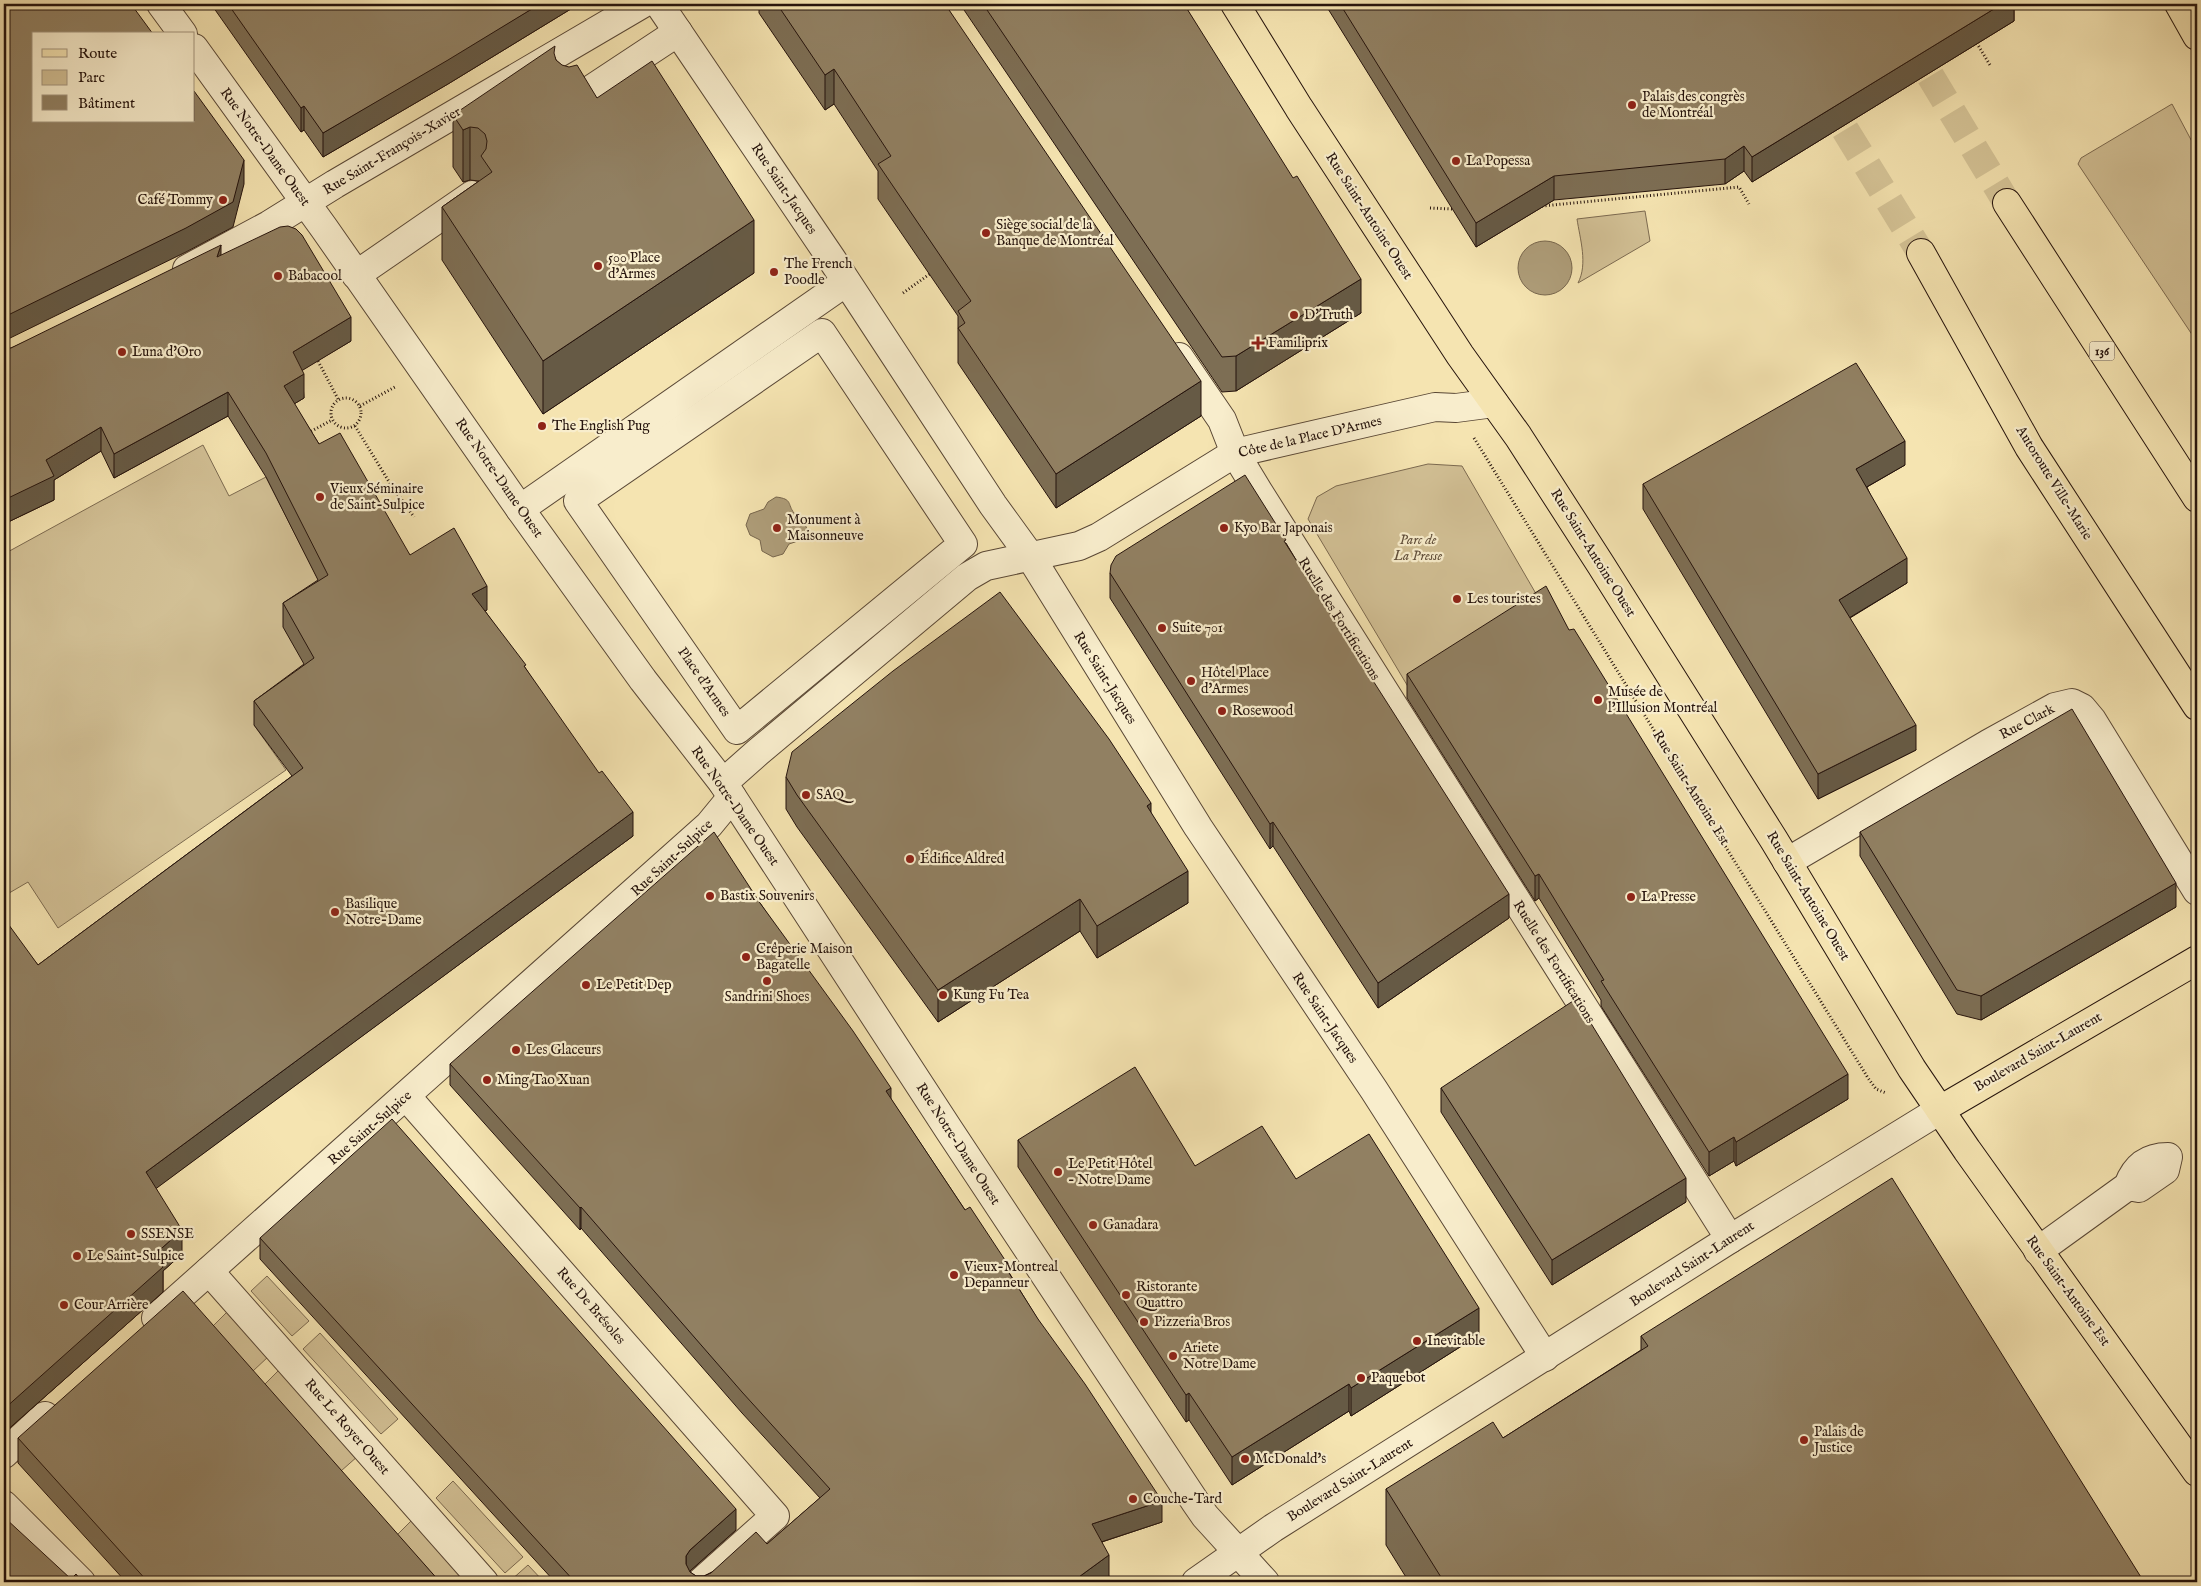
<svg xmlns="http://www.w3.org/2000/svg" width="2201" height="1586" font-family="'IM FELL English',serif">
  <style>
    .green { fill: #d2c095; stroke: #7c6a50 }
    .water { fill: #ae9d79; stroke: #77664d }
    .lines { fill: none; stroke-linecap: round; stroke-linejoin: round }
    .highway-tunnel { stroke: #d6c598; stroke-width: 28; stroke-dasharray: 28 14; stroke-linecap: butt }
    .minor-casing { stroke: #594735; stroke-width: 30 }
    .major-casing { stroke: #25130c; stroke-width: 30 }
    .highway-casing { stroke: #25130c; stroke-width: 30 }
    .path { stroke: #25130c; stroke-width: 3; stroke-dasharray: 1 2.5; stroke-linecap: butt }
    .minor { stroke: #f8edcc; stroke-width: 28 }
    .major { stroke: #f5e4b1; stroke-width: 28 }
    .highway { stroke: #f5e4b1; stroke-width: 28 }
    .wall { fill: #7d6e54; stroke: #25130c }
    .shaded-wall { fill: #665a45; stroke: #25130c }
    .building { fill: #918062; stroke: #25130c }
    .poi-dot { fill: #8f2418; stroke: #f8edcc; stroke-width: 2 }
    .labels { text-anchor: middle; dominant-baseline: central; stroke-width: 4.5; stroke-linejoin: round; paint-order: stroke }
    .shield { fill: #f8edcc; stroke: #645446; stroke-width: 1 }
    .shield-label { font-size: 12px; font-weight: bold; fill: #25130c }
    .poi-label { font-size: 14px; fill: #25130c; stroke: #f8edcc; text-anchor: start }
    .street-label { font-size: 14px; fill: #25130c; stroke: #f8edcc }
    .park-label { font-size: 14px; font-style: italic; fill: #62503c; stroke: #f8edcc }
  </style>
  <rect width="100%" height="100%" fill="#f5e4b1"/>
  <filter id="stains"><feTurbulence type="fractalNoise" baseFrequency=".004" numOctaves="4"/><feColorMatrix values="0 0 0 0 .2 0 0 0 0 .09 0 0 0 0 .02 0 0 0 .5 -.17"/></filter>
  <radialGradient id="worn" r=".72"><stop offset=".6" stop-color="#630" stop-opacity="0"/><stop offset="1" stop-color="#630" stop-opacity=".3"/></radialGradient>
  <g class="green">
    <polygon points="2172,104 2197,151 2197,342 2078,164 2081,158"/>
    <path d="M1645 211 1650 241 1578 283C1588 264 1580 239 1577 219Z"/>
    <polygon points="203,445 229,496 266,477 328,599 314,682 254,725 286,770 58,928 28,882 4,896 4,554"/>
    <polygon points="1428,464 1462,466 1546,611 1413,695 1308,519 1317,497 1336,486"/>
    <polygon points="267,1276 309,1321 292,1336 251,1291"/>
    <polygon points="228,1311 269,1356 253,1371 212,1327"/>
    <polygon points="320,1333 398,1419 381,1434 303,1349"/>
    <polygon points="279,1370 358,1456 341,1471 263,1386"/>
    <polygon points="453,1481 523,1557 505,1573 436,1498"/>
    <polygon points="414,1518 473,1582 440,1582 397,1535"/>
    <polygon points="528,1565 544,1582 511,1582 510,1581"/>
  </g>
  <g class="water">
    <circle cx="1545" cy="268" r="27"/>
    <path d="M776 497C793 499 787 504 794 513 796 516 800 516 802 518L807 529 801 540 789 544 783 554 773 557 762 551 760 540 750 535 746 525 750 514 764 509 768 502Z"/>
  </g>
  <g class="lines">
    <g class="highway-tunnel">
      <polyline points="1887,4 2007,203"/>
      <polyline points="1823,94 1921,253"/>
    </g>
    <g class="minor-casing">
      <g id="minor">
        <polyline points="161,4 183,34"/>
        <polyline points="659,4 831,258 993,505 1030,556 1198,827 1374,1090 1545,1357"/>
        <polyline points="194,48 324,228 520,509 643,680 723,783 949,1130 1196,1503 1205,1516 1265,1582"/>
        <polyline points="569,104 678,32"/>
        <polyline points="187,269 269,225 335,184 642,4"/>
        <polyline points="356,275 472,195"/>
        <polygon points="822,333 963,544 737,730 578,501"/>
        <polyline points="1179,357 1222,420 1235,453 1258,491 1730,1239"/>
        <polyline points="520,509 846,282"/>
        <polyline points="723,783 758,752 967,577 986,566 1079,546 1099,537 1235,453 1435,407 1456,408 1494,403"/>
        <polyline points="1787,862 1988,744 2055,707 2072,703 2082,708 2092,720 2197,891"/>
        <polyline points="406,1096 775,1516 701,1582"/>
        <path d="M2038 1251 2128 1186C2135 1167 2147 1157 2168 1157L2165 1170 2139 1188 2128 1186"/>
        <polyline points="209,1271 484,1582"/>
        <polyline points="156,1318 709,825 732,797"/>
        <polyline points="4,1454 45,1416"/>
        <polyline points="4,1505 81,1582"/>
        <polyline points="1196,1582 1273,1528 1730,1239 1940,1110"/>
      </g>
    </g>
    <g class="major-casing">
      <g id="major">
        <polyline points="1235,4 1299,108 1460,355 1518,436 1601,565 1774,840 1912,1069 1967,1150 2197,1472"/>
        <polyline points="2179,4 2197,36"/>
        <polyline points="1940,1110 2197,960"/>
      </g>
    </g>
    <g class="highway-casing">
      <g id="highway">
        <polyline points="2007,203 2197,498"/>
        <polyline points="1921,253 2029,447 2197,706"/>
      </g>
    </g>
    <g class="path">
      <polyline points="1975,40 1990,65"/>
      <polyline points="1542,206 1739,187 1749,204"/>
      <polyline points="1430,208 1452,209"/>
      <polyline points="903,293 931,273"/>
      <polyline points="318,361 338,399"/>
      <circle cx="346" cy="413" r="15"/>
      <polyline points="360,406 395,387"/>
      <polyline points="355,426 391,485 414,517"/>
      <polyline points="308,433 332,420"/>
      <polyline points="1474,438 1868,1078 1876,1089 1886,1093"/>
      <polyline points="370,489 391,485"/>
    </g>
    <use href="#minor" class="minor"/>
    <use href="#major" class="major"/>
    <use href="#highway" class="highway"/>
  </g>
  <g class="wall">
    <polygon points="211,4 579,4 448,84 323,157 304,130 301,132"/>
    <polygon points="759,4 945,4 1201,416 1056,508 958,363 958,316 878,199 878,171 834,104 825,110 759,13"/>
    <polygon points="960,4 1184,4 1361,313 1236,391 1222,392"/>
    <polygon points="1325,4 2021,4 2014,8 2014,21 1752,182 1744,171 1725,184 1554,200 1476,247"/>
    <polygon points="555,57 556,60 597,98 754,273 543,414 442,260 442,207 479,181 470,180 463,182 453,167 453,115"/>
    <polygon points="221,255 351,341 302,370 304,398 294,404 319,444 410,555 487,610 485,611 526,669 633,836 156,1188 182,1254 163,1271 163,1292 4,1433 4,923 38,965 292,776 254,725 254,701 304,664 283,627 283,603 318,580 266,477 228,416 114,478 101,451 54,480 54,500 4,524 4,349 11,348"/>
    <polygon points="1905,465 1867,487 1907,583 1850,618 1916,750 1818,799 1643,509 1643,484"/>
    <polygon points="1286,543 1509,918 1378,1008 1273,846 1270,849 1110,598 1110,573"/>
    <polygon points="1569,630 1848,1099 1736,1166 1734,1161 1709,1176 1601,1006 1601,1000 1539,898 1535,901 1407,698 1407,674"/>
    <polygon points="786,777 1151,813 1188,903 1097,958 1080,931 938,1022 797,827 786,809"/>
    <polygon points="1860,832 2176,907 1981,1020 1957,1014 1860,856"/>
    <polygon points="760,903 965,1210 1005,1266 1162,1522 1102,1542 1109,1577 1101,1582 555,1582 260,1259 260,1238 736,1530 690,1571 690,1572 696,1576 704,1576 767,1544 820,1498 742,1413 581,1228 580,1230 450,1085 450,1064"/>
    <polygon points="1441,1088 1686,1202 1552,1285 1441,1112"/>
    <polygon points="1018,1140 1195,1166 1296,1179 1479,1335 1351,1416 1349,1411 1232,1485 1189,1420 1186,1422 1018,1167"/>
    <polygon points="1641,1336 2144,1582 1409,1582 1386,1545 1386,1489 1503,1438 1641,1350"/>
    <polygon points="18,1438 440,1582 126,1582 18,1463"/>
  </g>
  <g class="shaded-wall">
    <polygon points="540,4 579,4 448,84 323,157 323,133"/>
    <polygon points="2002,4 2021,4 2014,8 2014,21 1752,182 1752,157"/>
    <polygon points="834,69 834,104 825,110 825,75"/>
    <polygon points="304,106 304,130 301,132 301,108"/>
    <polygon points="470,127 470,180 463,182 463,130"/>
    <polygon points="1744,146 1744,171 1725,184 1725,159"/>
    <polygon points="244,160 244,184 233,227 186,252 4,341 4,317"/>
    <polygon points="1554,176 1554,200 1476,247 1476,223"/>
    <polygon points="754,220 754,273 543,414 543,361"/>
    <polygon points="221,245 221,269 217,257"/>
    <polygon points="1361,279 1361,313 1236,391 1236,356"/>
    <polygon points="351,317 351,341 293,376 293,352"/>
    <polygon points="304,374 304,398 284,410 284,386"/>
    <polygon points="1201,381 1201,416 1056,508 1056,474"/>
    <polygon points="228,392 228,416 114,478 114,454"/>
    <polygon points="101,427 101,451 54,480 54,500 4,524 4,500 46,460"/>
    <polygon points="1905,441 1905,465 1856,493 1856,469"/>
    <polygon points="1907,558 1907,583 1839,624 1839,600"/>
    <polygon points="487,586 487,610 472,618 472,594"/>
    <polygon points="1916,725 1916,750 1818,799 1818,774"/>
    <polygon points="1151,803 1151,835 1147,806"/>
    <polygon points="633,812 633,836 146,1196 146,1172"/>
    <polygon points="1273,822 1273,846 1270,849 1270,824"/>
    <polygon points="1188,871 1188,903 1097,958 1097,926"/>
    <polygon points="1539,874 1539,898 1535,901 1535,876"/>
    <polygon points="2176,883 2176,907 1981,1020 1981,996"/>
    <polygon points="1509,894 1509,918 1378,1008 1378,983"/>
    <polygon points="1080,899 1080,931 938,1022 938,990"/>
    <polygon points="1848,1074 1848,1099 1736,1166 1736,1142"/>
    <polygon points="891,1088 891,1109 886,1091"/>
    <polygon points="1734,1137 1734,1161 1709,1176 1709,1152"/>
    <polygon points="1686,1178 1686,1202 1552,1285 1552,1260"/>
    <polygon points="581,1207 581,1228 580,1230 580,1208"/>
    <polygon points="182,1230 182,1254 163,1271 163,1292 4,1433 4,1409 153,1256"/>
    <polygon points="1479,1308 1479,1335 1351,1416 1351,1388"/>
    <polygon points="1349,1384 1349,1411 1232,1485 1232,1457"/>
    <polygon points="1189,1393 1189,1420 1186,1422 1186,1395"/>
    <polygon points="1162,1501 1162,1522 1092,1545 1092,1524"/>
    <polygon points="736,1509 736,1530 690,1571 686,1577 686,1556 690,1550"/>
    <polygon points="1109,1555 1109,1577 1101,1582 1072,1582"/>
  </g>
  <g class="building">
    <polygon points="4,4 131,4 153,34 34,34 34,121 194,121 194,91 244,160 233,202 186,228 4,317"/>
    <polygon points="228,4 540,4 448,60 323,133 304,106 301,108"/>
    <polygon points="777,4 945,4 1201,381 1056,474 958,328 965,323 958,311 971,301 878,164 891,156 834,69 825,75"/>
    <polygon points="983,4 1184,4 1293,178 1297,176 1361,279 1236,356 1222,357"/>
    <polygon points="1340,4 2002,4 1752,157 1744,146 1725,159 1554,176 1476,223"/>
    <polygon points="555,46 554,53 556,60 562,65 569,67 577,65 597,98 652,61 754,220 543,361 442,207 492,172 481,156 486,149 487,141 485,134 478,128 470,127 463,130 453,115"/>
    <polygon points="288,226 296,229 302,235 351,317 293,352 304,374 284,386 319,444 340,433 410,555 454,528 487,586 472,594 526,665 524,666 599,773 602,771 633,812 146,1172 182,1230 153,1256 163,1267 4,1409 4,923 6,921 38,965 303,768 254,701 314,658 283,603 328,575 266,453 228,392 114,454 101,427 46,460 54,476 4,500 4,349 11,348 221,245 217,257 280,227"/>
    <polygon points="1856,363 1905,441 1856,469 1907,558 1839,600 1916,725 1818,774 1643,484"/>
    <polygon points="1245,475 1286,540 1284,541 1509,894 1378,983 1273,822 1270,824 1110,573 1111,565 1116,556"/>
    <polygon points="1546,586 1569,630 1574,629 1848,1074 1736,1142 1734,1137 1709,1152 1601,981 1604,980 1539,874 1535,876 1407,674"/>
    <polygon points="1000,592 1109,739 1151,803 1147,806 1188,871 1097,926 1080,899 938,990 797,795 786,777 792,752 893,671"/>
    <polygon points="2072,709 2176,883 1981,996 1957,990 1860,832"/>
    <polygon points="714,832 760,903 853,1031 891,1088 886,1091 965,1210 970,1207 1005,1260 1002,1262 1038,1319 1085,1384 1162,1501 1092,1524 1109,1555 1072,1582 575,1582 260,1238 392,1119 736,1509 690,1550 686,1556 686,1564 690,1572 696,1576 704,1576 711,1573 756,1532 767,1544 830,1489 742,1392 581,1207 580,1208 450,1064"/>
    <polygon points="1576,999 1686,1178 1552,1260 1441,1088"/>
    <polygon points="1135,1067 1195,1166 1262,1126 1296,1179 1369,1134 1479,1308 1351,1388 1349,1384 1232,1457 1189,1393 1186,1395 1018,1140"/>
    <polygon points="1892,1178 2144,1582 1444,1582 1386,1489 1493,1422 1503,1438 1648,1346 1641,1336"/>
    <polygon points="183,1291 440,1582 148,1582 18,1438"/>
    <polygon points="4,1517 71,1579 76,1574 82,1582 4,1582"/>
  </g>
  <g class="poi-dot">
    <circle cx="1632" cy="105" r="5"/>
    <circle cx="1456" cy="161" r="5"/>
    <circle cx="223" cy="200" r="5"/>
    <circle cx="986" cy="233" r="5"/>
    <circle cx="598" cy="266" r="5"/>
    <circle cx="774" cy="272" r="5"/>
    <circle cx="278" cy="276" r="5"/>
    <circle cx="1294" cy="315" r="5"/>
    <path d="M1255.5 335.5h5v5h5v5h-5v5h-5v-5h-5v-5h5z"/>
    <circle cx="122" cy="352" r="5"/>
    <circle cx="542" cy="426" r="5"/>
    <circle cx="320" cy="497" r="5"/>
    <circle cx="777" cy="528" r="5"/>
    <circle cx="1224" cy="528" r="5"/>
    <circle cx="1457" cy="599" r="5"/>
    <circle cx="1162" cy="628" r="5"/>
    <circle cx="1191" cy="681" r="5"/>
    <circle cx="1598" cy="700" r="5"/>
    <circle cx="1222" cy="711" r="5"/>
    <circle cx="806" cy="795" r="5"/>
    <circle cx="910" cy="859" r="5"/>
    <circle cx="710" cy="896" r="5"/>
    <circle cx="1631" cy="897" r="5"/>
    <circle cx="335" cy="912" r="5"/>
    <circle cx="746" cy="957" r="5"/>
    <circle cx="767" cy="981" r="5"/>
    <circle cx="586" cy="985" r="5"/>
    <circle cx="943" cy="995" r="5"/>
    <circle cx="516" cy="1050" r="5"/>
    <circle cx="487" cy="1080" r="5"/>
    <circle cx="1058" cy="1172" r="5"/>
    <circle cx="1093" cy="1225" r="5"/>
    <circle cx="131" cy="1234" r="5"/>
    <circle cx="77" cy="1256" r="5"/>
    <circle cx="954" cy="1275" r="5"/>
    <circle cx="1126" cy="1295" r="5"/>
    <circle cx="64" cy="1305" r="5"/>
    <circle cx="1144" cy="1322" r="5"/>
    <circle cx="1417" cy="1341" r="5"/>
    <circle cx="1173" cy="1356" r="5"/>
    <circle cx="1361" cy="1378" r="5"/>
    <circle cx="1804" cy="1440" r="5"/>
    <circle cx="1245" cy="1459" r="5"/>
    <circle cx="1133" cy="1499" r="5"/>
  </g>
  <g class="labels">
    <rect class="shield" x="2089.5" y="341.5" width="25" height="19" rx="4"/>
    <g class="shield-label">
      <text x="2102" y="351">136</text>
    </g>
    <g class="poi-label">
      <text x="1642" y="97">Palais des congrès<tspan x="1642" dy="16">de Montréal</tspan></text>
      <text x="1466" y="161">La Popessa</text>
      <text x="213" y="200" text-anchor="end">Café Tommy</text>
      <text x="996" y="225">Siège social de la<tspan x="996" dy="16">Banque de Montréal</tspan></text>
      <text x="608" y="258">500 Place<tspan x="608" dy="16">d'Armes</tspan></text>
      <text x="784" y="264">The French<tspan x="784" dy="16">Poodle</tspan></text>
      <text x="288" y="276">Babacool</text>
      <text x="1304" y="315">D'Truth</text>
      <text x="1268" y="343">Familiprix</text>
      <text x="132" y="352">Luna d'Oro</text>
      <text x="552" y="426">The English Pug</text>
      <text x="330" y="489">Vieux Séminaire<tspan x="330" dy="16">de Saint-Sulpice</tspan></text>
      <text x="787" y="520">Monument à<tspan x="787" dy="16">Maisonneuve</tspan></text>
      <text x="1234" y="528">Kyo Bar Japonais</text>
      <text x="1467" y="599">Les touristes</text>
      <text x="1172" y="628">Suite 701</text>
      <text x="1201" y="673">Hôtel Place<tspan x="1201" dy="16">d'Armes</tspan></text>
      <text x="1608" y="692">Musée de<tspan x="1608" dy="16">l'Illusion Montréal</tspan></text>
      <text x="1232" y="711">Rosewood</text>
      <text x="816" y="795">SAQ</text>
      <text x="920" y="859">Édifice Aldred</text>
      <text x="720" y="896">Bastix Souvenirs</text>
      <text x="1641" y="897">La Presse</text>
      <text x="345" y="904">Basilique<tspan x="345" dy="16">Notre-Dame</tspan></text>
      <text x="756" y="949">Crêperie Maison<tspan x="756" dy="16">Bagatelle</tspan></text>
      <text x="596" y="985">Le Petit Dep</text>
      <text x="953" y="995">Kung Fu Tea</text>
      <text x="767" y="997" text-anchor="middle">Sandrini Shoes</text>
      <text x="526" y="1050">Les Glaceurs</text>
      <text x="497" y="1080">Ming Tao Xuan</text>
      <text x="1068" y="1164">Le Petit Hôtel<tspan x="1068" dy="16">- Notre Dame</tspan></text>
      <text x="1103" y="1225">Ganadara</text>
      <text x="141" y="1234">SSENSE</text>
      <text x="87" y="1256">Le Saint-Sulpice</text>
      <text x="964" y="1267">Vieux-Montreal<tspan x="964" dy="16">Depanneur</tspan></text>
      <text x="1136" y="1287">Ristorante<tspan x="1136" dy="16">Quattro</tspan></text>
      <text x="74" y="1305">Cour Arrière</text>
      <text x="1154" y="1322">Pizzeria Bros</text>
      <text x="1427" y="1341">Inevitable</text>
      <text x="1183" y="1348">Ariete<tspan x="1183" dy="16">Notre Dame</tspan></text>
      <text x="1371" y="1378">Paquebot</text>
      <text x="1814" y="1432">Palais de<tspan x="1814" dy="16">Justice</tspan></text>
      <text x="1255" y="1459">McDonald's</text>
      <text x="1143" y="1499">Couche-Tard</text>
    </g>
    <g class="street-label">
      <text transform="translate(265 147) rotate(54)">Rue Notre-Dame Ouest</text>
      <text transform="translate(392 151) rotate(-31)">Rue Saint-François-Xavier</text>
      <text transform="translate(784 189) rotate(56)">Rue Saint-Jacques</text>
      <text transform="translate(1369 216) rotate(57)">Rue Saint-Antoine Ouest</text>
      <text transform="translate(1310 437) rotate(-13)">Côte de la Place D'Armes</text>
      <text transform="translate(499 478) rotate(55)">Rue Notre-Dame Ouest</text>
      <text transform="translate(2054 483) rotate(58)">Autoroute Ville-Marie</text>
      <text transform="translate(1593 553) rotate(58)">Rue Saint-Antoine Ouest</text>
      <text transform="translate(1339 619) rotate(58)">Ruelle des Fortifications</text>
      <text transform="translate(1105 678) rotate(58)">Rue Saint-Jacques</text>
      <text transform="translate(704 682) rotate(55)">Place d'Armes</text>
      <text transform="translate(2027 722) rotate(-28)">Rue Clark</text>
      <text transform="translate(1691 788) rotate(58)">Rue Saint-Antoine Est</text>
      <text transform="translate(735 806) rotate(55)">Rue Notre-Dame Ouest</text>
      <text transform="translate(672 858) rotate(-43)">Rue Saint-Sulpice</text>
      <text transform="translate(1808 896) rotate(59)">Rue Saint-Antoine Ouest</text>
      <text transform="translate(1554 962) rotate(58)">Ruelle des Fortifications</text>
      <text transform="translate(1325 1018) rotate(56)">Rue Saint-Jacques</text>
      <text transform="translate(2038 1052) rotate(-30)">Boulevard Saint-Laurent</text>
      <text transform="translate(370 1128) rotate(-41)">Rue Saint-Sulpice</text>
      <text transform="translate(958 1144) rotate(57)">Rue Notre-Dame Ouest</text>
      <text transform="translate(1692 1264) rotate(-33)">Boulevard Saint-Laurent</text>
      <text transform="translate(2068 1291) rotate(54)">Rue Saint-Antoine Est</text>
      <text transform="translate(591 1306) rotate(49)">Rue De Brésoles</text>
      <text transform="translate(347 1427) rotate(49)">Rue Le Royer Ouest</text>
      <text transform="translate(1350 1480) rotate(-32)">Boulevard Saint-Laurent</text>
    </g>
    <g class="park-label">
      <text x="1418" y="540">Parc de<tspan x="1418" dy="16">La Presse</tspan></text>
    </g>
  </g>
  <rect width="2201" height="1586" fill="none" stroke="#f5e4b1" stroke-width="20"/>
  <rect x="5" y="5" width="2191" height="1576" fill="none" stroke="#25130c" stroke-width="2.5"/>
  <rect x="10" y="10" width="2181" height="1566" fill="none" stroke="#25130c"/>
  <rect x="32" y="32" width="162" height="90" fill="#f8edcc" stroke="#a4967f"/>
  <rect x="42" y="49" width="25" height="8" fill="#f5e4b1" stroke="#a4967f"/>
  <text x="78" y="58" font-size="15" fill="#25130c">Route</text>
  <rect x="42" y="70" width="25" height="15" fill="#d2c095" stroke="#a4967f"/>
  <text x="78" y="82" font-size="15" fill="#25130c">Parc</text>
  <rect x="42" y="95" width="25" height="15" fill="#918062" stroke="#a4967f"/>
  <text x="78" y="108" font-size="15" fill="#25130c">Bâtiment</text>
  <rect width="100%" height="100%" filter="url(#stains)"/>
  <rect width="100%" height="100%" fill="url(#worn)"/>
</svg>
